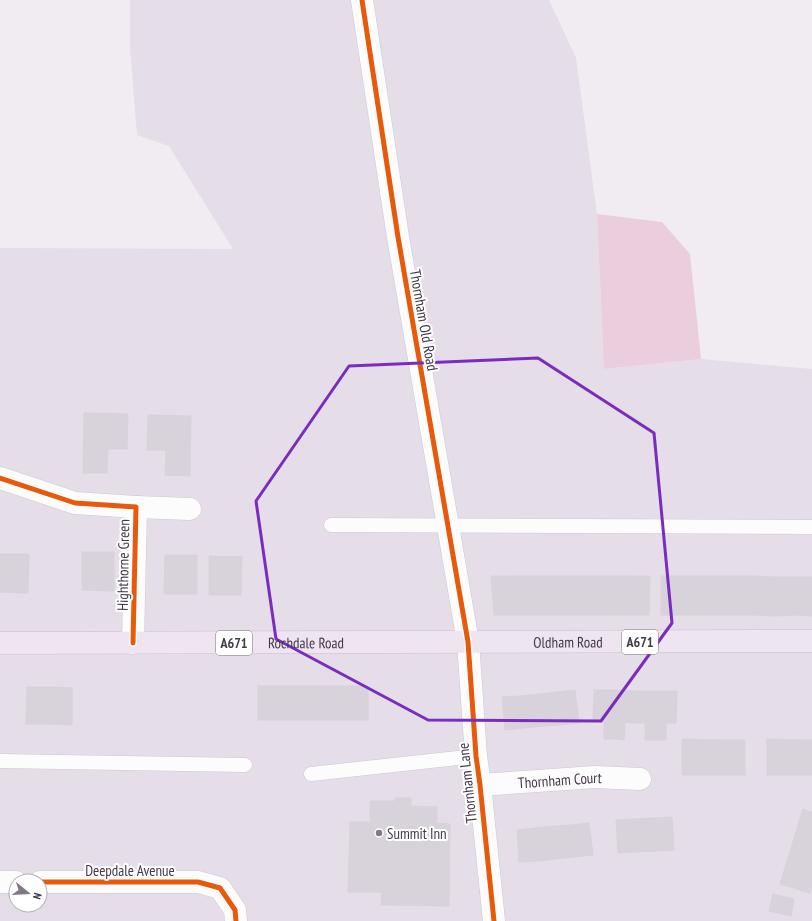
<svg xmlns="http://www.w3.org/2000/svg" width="812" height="921" font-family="'PT Sans Narrow',sans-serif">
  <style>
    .residential { fill: #e5dde8; fill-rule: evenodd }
    .green { fill: #eacedd }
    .building { fill: #d8d3da; stroke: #d8d2da }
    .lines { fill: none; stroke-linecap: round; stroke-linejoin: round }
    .lane-casing { stroke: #cdc8ce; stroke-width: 15 }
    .street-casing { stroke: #cdc8ce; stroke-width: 23 }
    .primary-casing { stroke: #cebbd3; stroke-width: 23 }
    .lane { stroke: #fdfcfd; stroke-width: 14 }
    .street { stroke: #fdfcfd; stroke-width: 22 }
    .primary { stroke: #eee5f1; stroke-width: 22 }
    .cycleway-casing { stroke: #fff; stroke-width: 8 }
    .cycleway { stroke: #e8590c; stroke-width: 5 }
    .marked { fill: none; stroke: #7b2cbf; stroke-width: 3; stroke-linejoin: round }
    .poi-dot { fill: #807884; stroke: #fff; stroke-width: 1.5 }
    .labels { text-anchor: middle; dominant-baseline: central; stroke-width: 4; stroke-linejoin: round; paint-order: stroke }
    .shield { fill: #fff; stroke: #7b747f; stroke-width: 1 }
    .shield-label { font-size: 14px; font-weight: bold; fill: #433948 }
    .street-label { font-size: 15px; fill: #433948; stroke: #fff }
    .poi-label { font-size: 15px; fill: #433948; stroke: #fff; text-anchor: start }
  </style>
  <rect width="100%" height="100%" fill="#f1ecf2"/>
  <path class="residential" d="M130 0H549L576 58 597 214 604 369 701 359 812 369V921H0V248L233 249 169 146 137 135 130 48ZM16 881H40V905H16Z"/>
  <polygon class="green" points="597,214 662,222 690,254 701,359 604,369"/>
  <g class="building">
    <polygon points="84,413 128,414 127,449 108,449 107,473 83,473"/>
    <polygon points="148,415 191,416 190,476 165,475 166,450 147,450"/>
    <polygon points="82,552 114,552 114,591 82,590"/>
    <polygon points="0,554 29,554 28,593 0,592"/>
    <polygon points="165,555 197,555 197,594 164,594"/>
    <polygon points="209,556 242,557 241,595 209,595"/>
    <polygon points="491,576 514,576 514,615 494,615"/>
    <rect x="514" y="576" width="19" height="39"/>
    <rect x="533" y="576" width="19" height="39"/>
    <rect x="552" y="576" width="20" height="39"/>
    <rect x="572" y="576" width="20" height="39"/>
    <rect x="592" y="576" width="19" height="39"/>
    <rect x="611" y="576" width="19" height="39"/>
    <polygon points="630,576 650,576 649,615 630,615"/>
    <rect x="661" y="576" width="19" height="39"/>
    <rect x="680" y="576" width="19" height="39"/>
    <rect x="699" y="576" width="19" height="39"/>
    <rect x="718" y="576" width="19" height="39"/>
    <rect x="737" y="576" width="19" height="39"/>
    <polygon points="756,576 775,577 775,616 756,615"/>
    <polygon points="775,577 794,577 794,615 775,616"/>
    <polygon points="794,577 812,577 812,616 794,615"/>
    <rect x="258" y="686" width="18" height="34"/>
    <rect x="276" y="686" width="19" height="34"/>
    <rect x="295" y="686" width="18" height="34"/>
    <rect x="313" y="686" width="18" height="34"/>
    <polygon points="331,686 349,686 350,720 331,720"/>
    <polygon points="349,686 368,686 368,720 350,720"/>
    <polygon points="27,687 50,687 49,724 26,724"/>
    <polygon points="50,687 72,688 72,725 49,724"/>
    <polygon points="575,690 579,723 560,725 557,692"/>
    <polygon points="594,690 615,690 614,739 604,739 604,722 593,722"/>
    <polygon points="615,690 635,691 635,723 625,722 624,740 614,739"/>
    <polygon points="635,691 656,691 656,740 645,740 645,723 635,723"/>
    <polygon points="656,691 677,691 676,723 666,723 666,740 656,740"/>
    <polygon points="557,692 560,725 542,726 539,694"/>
    <polygon points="539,694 542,726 524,728 520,696"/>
    <polygon points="520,696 524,728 505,730 502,697"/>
    <polygon points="682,739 720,740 720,775 682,775"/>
    <polygon points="767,739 803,740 803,775 767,775"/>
    <rect x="720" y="740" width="25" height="35"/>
    <rect x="803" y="740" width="9" height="35"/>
    <polygon points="395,798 411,798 411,806 437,807 437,823 450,824 449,906 381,905 382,892 348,892 350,822 370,822 370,801 395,801"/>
    <polygon points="803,809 812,812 812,854 791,848"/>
    <polygon points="672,817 674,850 655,851 654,818"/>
    <polygon points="654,818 655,851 637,852 635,819"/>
    <polygon points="635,819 637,852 618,853 616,820"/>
    <polygon points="589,823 593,855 574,857 571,825"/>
    <polygon points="571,825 574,857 556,859 553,826"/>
    <polygon points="553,826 556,859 538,861 535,828"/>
    <polygon points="535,828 538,861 519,862 517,830"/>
    <polygon points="791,848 812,854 812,885 810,893 780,884"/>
    <polygon points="773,894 794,899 791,916 769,911"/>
  </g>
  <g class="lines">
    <g class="lane-casing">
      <g id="lane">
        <polyline points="331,525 812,527"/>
        <polyline points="0,761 245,765"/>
        <polyline points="311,774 476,756"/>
      </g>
    </g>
    <g class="street-casing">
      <g id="street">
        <polyline points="362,0 398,237 468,642 476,756 480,785 494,921"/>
        <polyline points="0,478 75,503 136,507 133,643"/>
        <polyline points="136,507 190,509"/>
        <path id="s1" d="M480 785 595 777 640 779"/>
        <polyline points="0,882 16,882"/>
        <polyline points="40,882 198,882 220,888 235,910 236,921"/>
      </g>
    </g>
    <g class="primary-casing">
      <g id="primary">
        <path id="s2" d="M0 643 812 641"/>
      </g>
    </g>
    <use href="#lane" class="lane"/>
    <use href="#street" class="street"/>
    <use href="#primary" class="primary"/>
    <g class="cycleway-casing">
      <g id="cycleway">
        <polyline points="362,0 398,237 468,642 476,756 480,785 494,921"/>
        <polyline points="0,478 75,503 136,507 133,643"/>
        <polyline points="40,882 198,882 220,888 235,910 236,921"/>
      </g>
    </g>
    <use href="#cycleway" class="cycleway"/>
  </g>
  <path class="marked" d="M538 358 654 433 672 623 601 721 428 720 276 639 256 501 349 366Z"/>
  <circle class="poi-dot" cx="379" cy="833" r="4"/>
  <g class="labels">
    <g class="shield">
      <rect x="622" y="630" width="36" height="24" rx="3"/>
      <rect x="216" y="631" width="36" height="24" rx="3"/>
    </g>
    <g class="shield-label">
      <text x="640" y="642">A671</text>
      <text x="234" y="643">A671</text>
    </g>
    <g class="street-label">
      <text transform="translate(424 320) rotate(80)">Thornham Old Road</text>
      <text transform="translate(123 565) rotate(-89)">Highthorne Green</text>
      <text stroke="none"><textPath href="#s2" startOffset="568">Oldham Road</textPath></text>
      <text stroke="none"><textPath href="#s2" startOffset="306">Rochdale Road</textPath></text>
      <text stroke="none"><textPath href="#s1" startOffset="80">Thornham Court</textPath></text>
      <text transform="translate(467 783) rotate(-96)">Thornham Lane</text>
      <text x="130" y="870">Deepdale Avenue</text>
    </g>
    <g class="poi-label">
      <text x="387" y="833">Summit Inn</text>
    </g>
  </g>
  <g transform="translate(28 893) rotate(108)"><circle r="19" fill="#ffffff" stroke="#b4b0b6"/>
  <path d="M0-3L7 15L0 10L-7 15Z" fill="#807884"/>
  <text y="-6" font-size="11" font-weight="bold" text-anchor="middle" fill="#433948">N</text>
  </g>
</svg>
